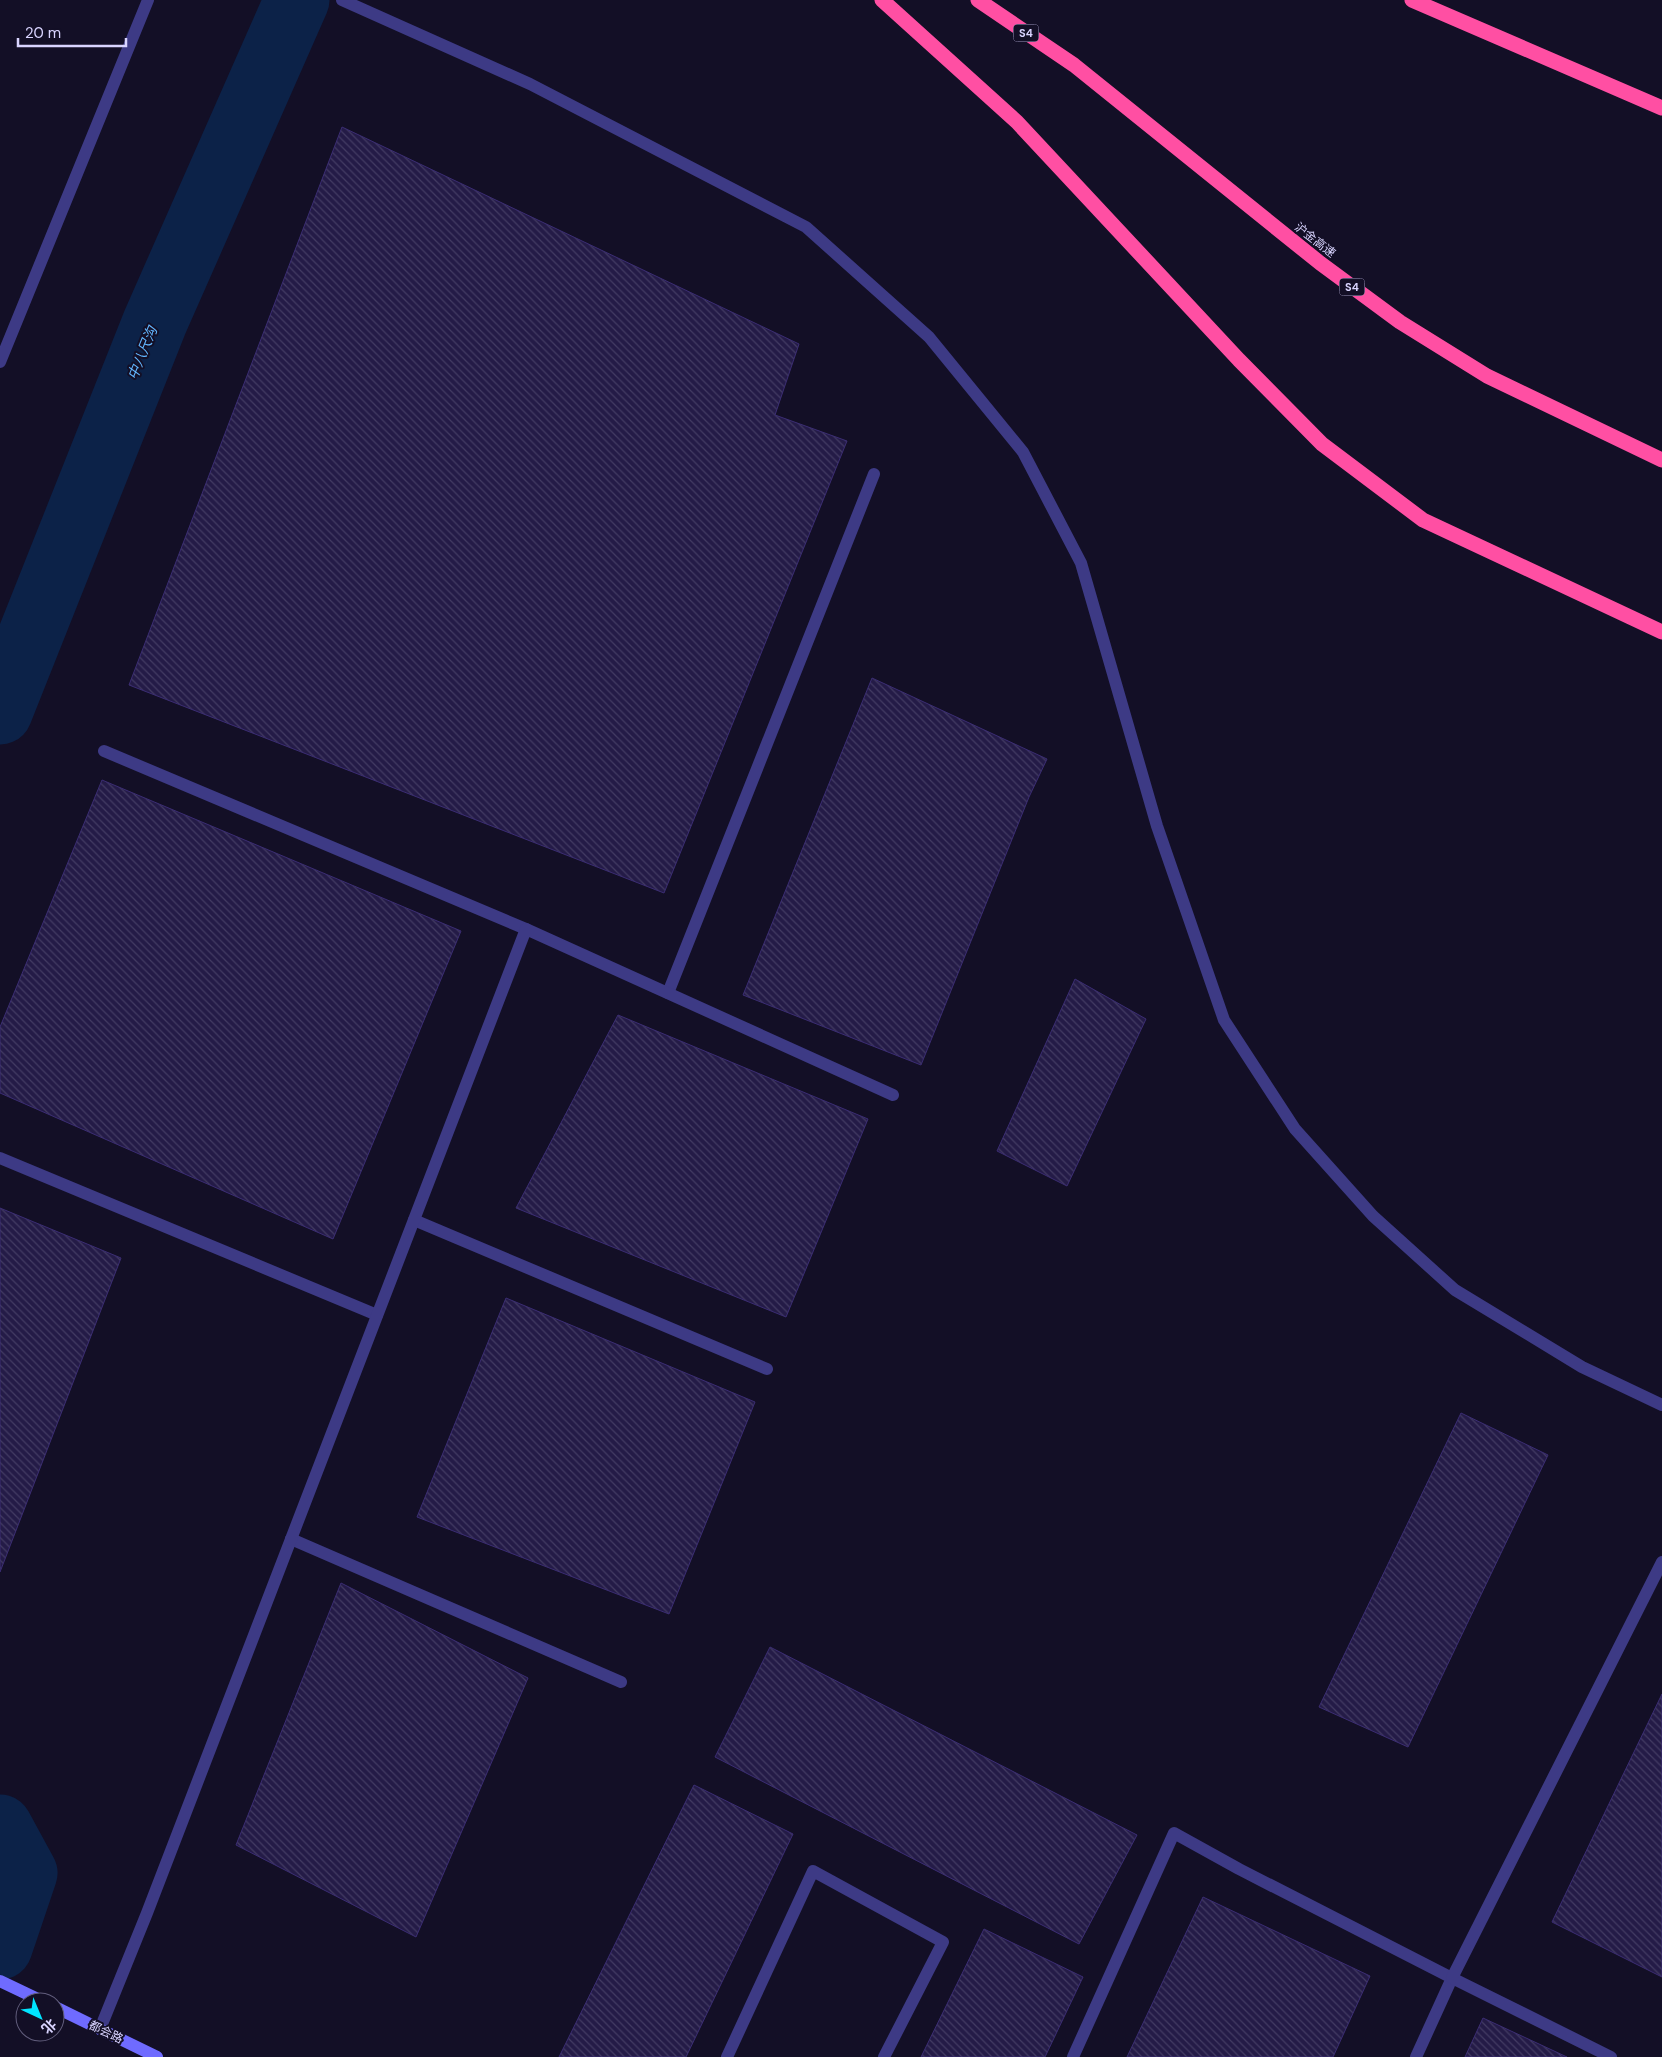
<svg xmlns="http://www.w3.org/2000/svg" width="1662" height="2057" font-family="'DM Sans','Noto Sans SC',sans-serif">
  <style>
    .lines { fill: none; stroke-linecap: round; stroke-linejoin: round }
    .river { stroke: #0c2248; stroke-width: 65 }
    .building { fill: url(#building-back-hatch); stroke: #3b2d73 }
    .street { stroke: #3d3a85; stroke-width: 12 }
    .secondary { stroke: #6f6bff; stroke-width: 12 }
    .highway { stroke: #ff4fa3; stroke-width: 15 }
    .labels { text-anchor: middle; dominant-baseline: central; stroke-width: 4; stroke-linejoin: round; paint-order: stroke }
    .shield { fill: #130f26; stroke: #9e99be; stroke-width: 1 }
    .shield-label { font-size: 11px; font-weight: bold; fill: #d9d4ff }
    .street-label { font-size: 12px; fill: #d9d4ff; stroke: #130f26 }
    .water-label { font-size: 14px; font-style: italic; fill: #62b6ff; stroke: #130f26 }
  </style>
  <defs>
    <pattern id="building-back-hatch" width="6" height="6" patternUnits="userSpaceOnUse" patternTransform="scale(1.25)"><rect width="6" height="6" fill="#241b47"/><path d="M-1 5l2 2M0 0l6 6M5-1l2 2" fill="none" stroke="#433b63"/></pattern>
  </defs>
  <rect width="100%" height="100%" fill="#130f26"/>
  <g class="lines">
    <g class="river">
      <polyline points="0,712 155,322 297,0"/>
      <polyline points="0,1827 25,1873 0,1947"/>
    </g>
  </g>
  <g class="building">
    <polygon points="342,127 799,344 775,415 847,441 664,893 129,685"/>
    <polygon points="872,678 1047,759 1029,797 921,1065 743,995"/>
    <polygon points="102,780 461,931 333,1239 0,1093 0,1027"/>
    <polygon points="1075,979 1146,1019 1067,1186 997,1151"/>
    <polygon points="618,1015 868,1119 786,1317 516,1208"/>
    <polygon points="0,1208 121,1258 0,1572"/>
    <polygon points="506,1298 755,1402 669,1614 417,1517"/>
    <polygon points="1461,1413 1548,1455 1408,1747 1319,1707"/>
    <polygon points="341,1583 528,1678 416,1937 236,1845"/>
    <polygon points="770,1647 1137,1835 1079,1944 715,1757"/>
    <polygon points="1662,1694 1662,1977 1552,1922"/>
    <polygon points="694,1785 793,1834 686,2057 559,2057"/>
    <polygon points="1203,1897 1370,1976 1333,2057 1127,2057"/>
    <polygon points="984,1929 1083,1977 1045,2057 921,2057"/>
    <polygon points="1483,2018 1567,2057 1465,2057"/>
  </g>
  <g class="lines">
    <g class="street">
      <polyline points="342,0 530,84 806,227 929,337 1023,452 1081,563 1157,826 1224,1020 1295,1129 1373,1216 1455,1290 1582,1367 1662,1405"/>
      <polyline points="0,362 148,0"/>
      <polyline points="104,751 526,929"/>
      <polyline points="668,993 874,474"/>
      <polyline points="0,1158 377,1315"/>
      <polyline points="414,1220 767,1369"/>
      <polyline points="291,1539 621,1682"/>
      <polyline points="100,2029 147,1913 526,929 893,1095"/>
      <polyline points="727,2057 813,1871 943,1942 884,2057"/>
      <polyline points="1073,2057 1174,1833 1239,1869 1452,1978 1416,2057"/>
      <polyline points="1611,2057 1452,1978 1662,1562"/>
    </g>
    <g class="secondary">
      <polyline points="0,1981 44,2002"/>
      <polyline points="55,2007 157,2057"/>
    </g>
    <g class="highway">
      <polyline points="882,0 1017,122 1239,360 1322,444 1423,520 1662,632"/>
      <polyline points="978,0 1074,65 1320,263 1400,322 1487,376 1662,460"/>
      <polyline points="1412,0 1662,108"/>
    </g>
  </g>
  <g class="labels">
    <g class="shield">
      <rect x="1013.5" y="24.5" width="25" height="17" rx="4"/>
      <rect x="1339.5" y="278.5" width="25" height="17" rx="4"/>
    </g>
    <g class="shield-label">
      <text x="1026" y="33">S4</text>
      <text x="1352" y="287">S4</text>
    </g>
    <g class="street-label">
      <text transform="translate(1315 240) rotate(38)">沪金高速</text>
      <text transform="translate(106 2032) rotate(26)">都会路</text>
    </g>
    <g class="water-label">
      <text transform="translate(142 353) rotate(-68)">中八尺沟</text>
    </g>
  </g>
  <g transform="translate(40 2017) rotate(136)"><circle r="24" fill="#130f26" stroke="#625e7d"/>
  <path d="M0-4L9 19L0 12L-9 19Z" fill="#00e5ff"/>
  <text y="-8" font-size="14" font-weight="bold" text-anchor="middle" fill="#d9d4ff">北</text>
  </g>
  <path d="M18 38v8h108v-8" fill="none" stroke="#d9d4ff" stroke-width="2.5"/>
  <text x="25" y="38" font-size="15" fill="#d9d4ff" stroke="#130f26" stroke-width="4" paint-order="stroke">20 m</text>
</svg>
